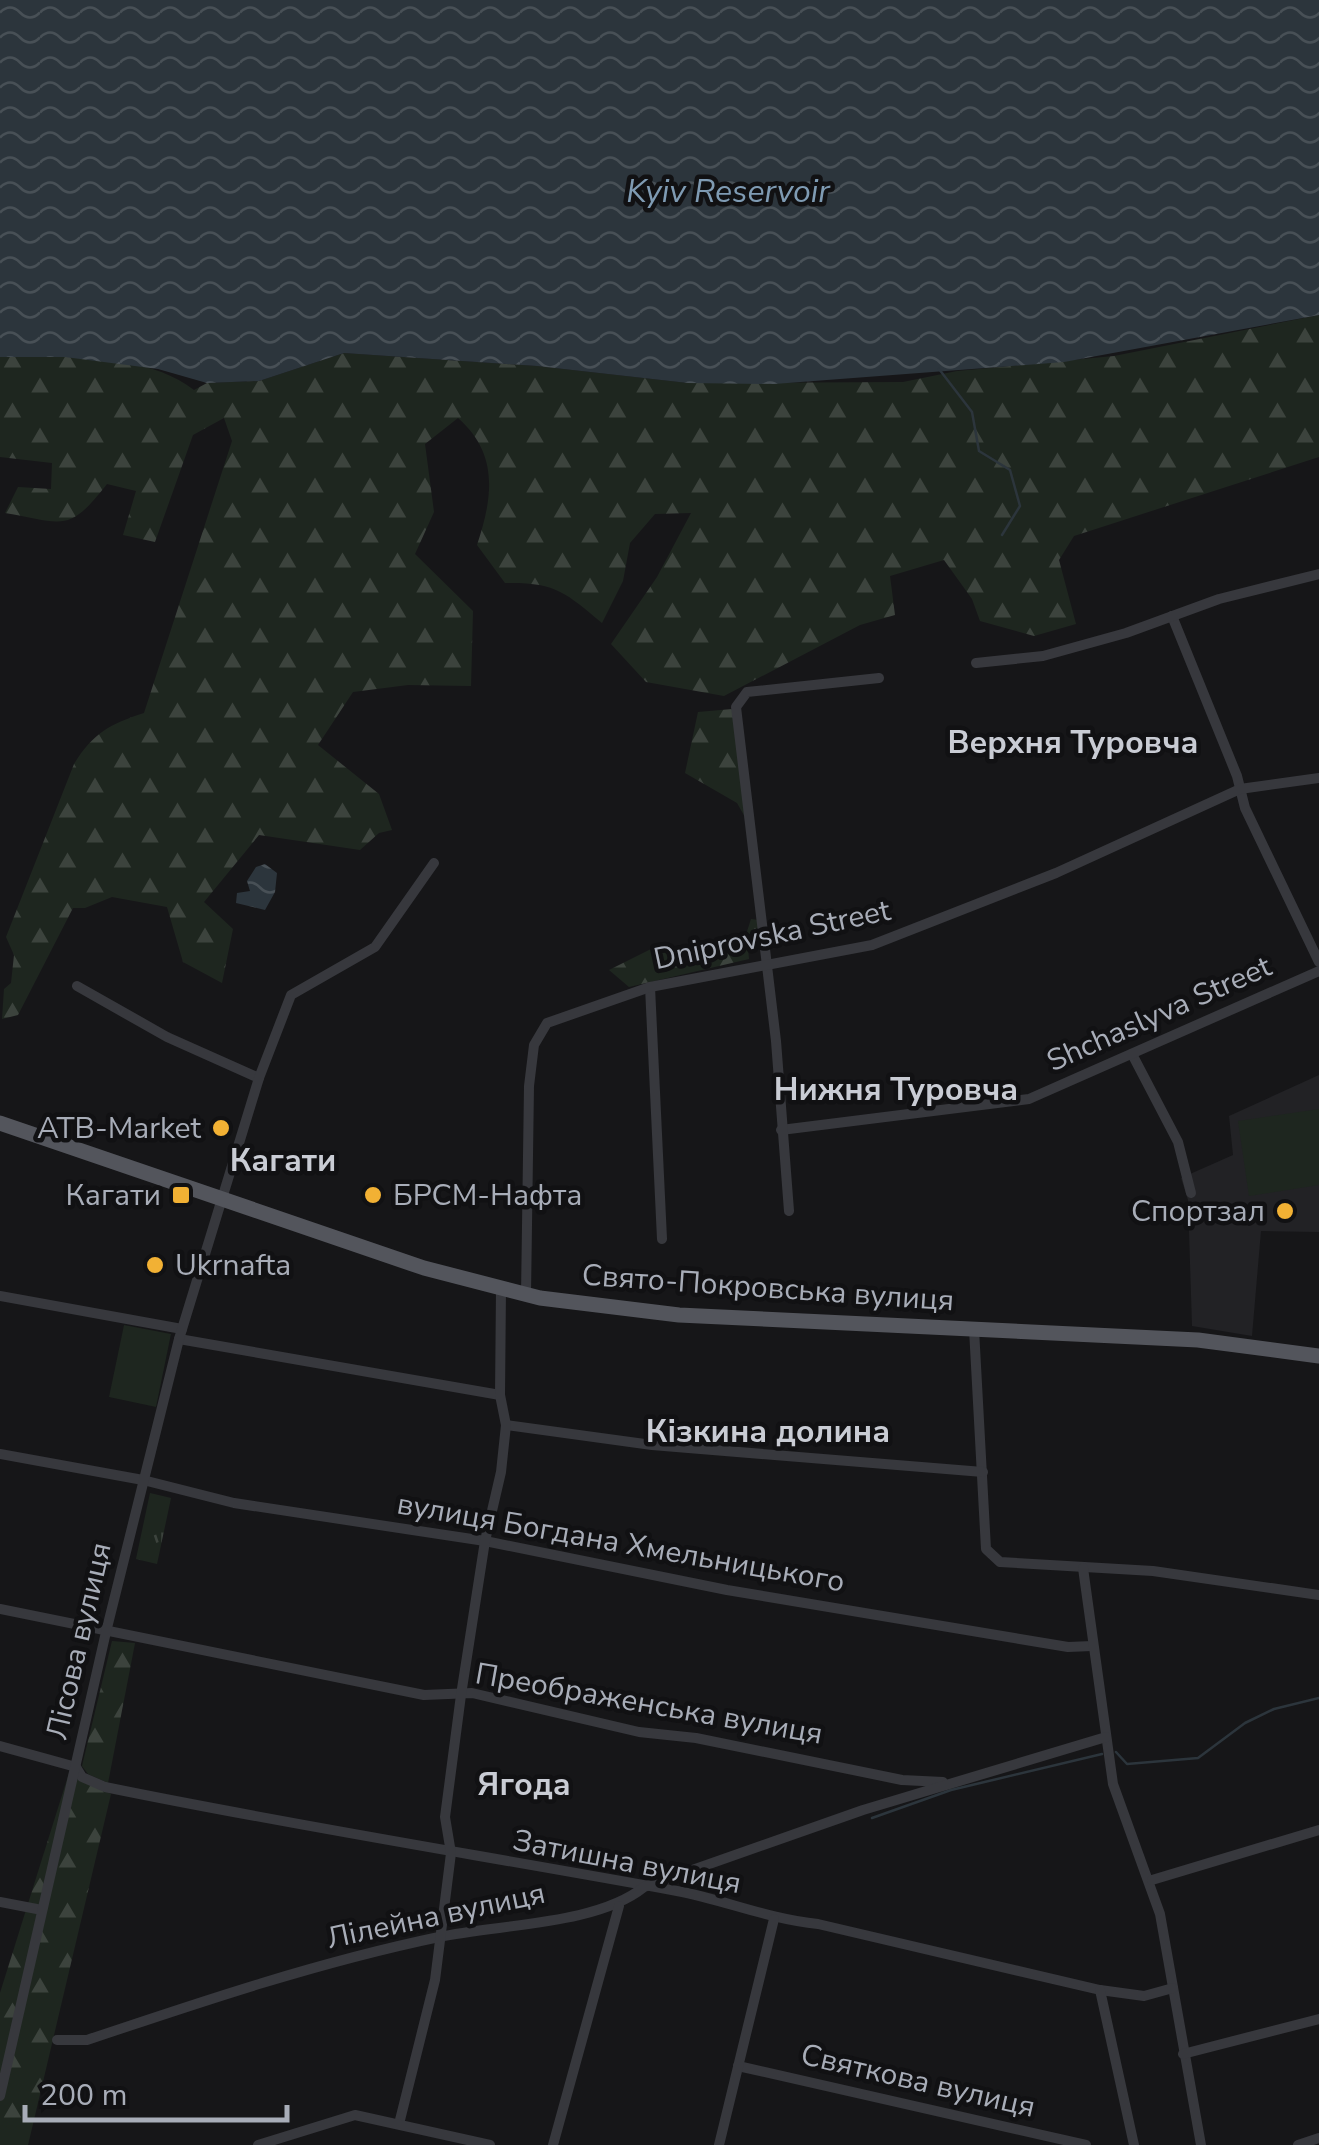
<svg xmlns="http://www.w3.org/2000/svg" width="1319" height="2145" font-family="'Nunito Sans',sans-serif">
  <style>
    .built { fill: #222225 }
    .forest { fill: url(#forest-firs) }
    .park { fill: url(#park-tufts) }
    .garden { fill: #1e261f }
    .water { fill: url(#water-waves) }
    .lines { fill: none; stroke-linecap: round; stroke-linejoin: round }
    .stream { stroke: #2c353c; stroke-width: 2.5 }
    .minor { stroke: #37383d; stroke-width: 10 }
    .primary { stroke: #53555c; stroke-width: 15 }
    .poi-dot { fill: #f2b134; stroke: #111113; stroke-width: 4 }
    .labels { text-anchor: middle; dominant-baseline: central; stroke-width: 9; stroke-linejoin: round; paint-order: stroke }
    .street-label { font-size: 30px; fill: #a8adb8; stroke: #111113 }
    .poi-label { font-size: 30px; fill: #a8adb8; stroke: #111113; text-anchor: end }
    .water-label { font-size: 32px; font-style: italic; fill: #7f9bb3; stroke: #111113 }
    .neighbourhood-label { font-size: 32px; font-weight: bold; fill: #c9ccd4; stroke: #111113 }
  </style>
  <defs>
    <pattern id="forest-firs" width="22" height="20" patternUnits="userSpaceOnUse" patternTransform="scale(2.5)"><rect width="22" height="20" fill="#1e261f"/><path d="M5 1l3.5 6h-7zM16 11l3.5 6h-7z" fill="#3c433d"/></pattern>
    <pattern id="park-tufts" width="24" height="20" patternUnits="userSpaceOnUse" patternTransform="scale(2.5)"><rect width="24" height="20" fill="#1e261f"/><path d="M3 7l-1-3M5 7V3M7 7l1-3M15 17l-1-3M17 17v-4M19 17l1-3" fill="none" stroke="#3c433d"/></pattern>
    <pattern id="water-waves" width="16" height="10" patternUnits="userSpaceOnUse" patternTransform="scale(2.5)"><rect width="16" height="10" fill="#2c353c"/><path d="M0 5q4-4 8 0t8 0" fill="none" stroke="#485056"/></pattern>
  </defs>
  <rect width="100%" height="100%" fill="#161618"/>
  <polygon class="built" points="1319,1075 1319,1232 1261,1231 1252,1336 1192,1326 1188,1200 1181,1178 1233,1155 1229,1116"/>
  <g class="forest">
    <path d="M1319 315V457L1074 536 1059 560 1076 624 1034 636 980 621 972 599 944 560 890 576 895 615 860 625 724 696 646 682 611 644 657 577 691 513 655 514 630 543 623 581 602 623C565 592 555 582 505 583L477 545C493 497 499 454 458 418L425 444 434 512 415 554 473 611 471 686 408 685 353 692 318 745 379 794 392 830 379 833 360 850 259 835 204 902 233 929 222 983 183 962 167 907 112 897 85 908H73L18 1015 2 1019 4 989 11 983 14 955 6 937 74 764C93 733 110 724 144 713L232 441 224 418 193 435 155 542 123 535 136 491 107 484C68 534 64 523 5 513L18 487 51 489 52 463 0 457V357C61 357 144 351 194 390L207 383 259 381 344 353 537 366 688 383 903 382 957 371 1114 356Z"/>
    <polygon points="732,709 745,817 737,803 685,773 698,712"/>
    <polygon points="751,919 758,920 761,946 748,949 749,959 629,987 609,970 651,949 743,944"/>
    <polygon points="112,1641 135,1643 108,1783 88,1774 82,1766"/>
    <polygon points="69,1773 111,1794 28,2145 0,2145 0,1993"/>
  </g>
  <polygon class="park" points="150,1493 171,1498 157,1564 136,1559"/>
  <g class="garden">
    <polygon points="1319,1109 1319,1185 1249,1196 1238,1121"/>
    <polygon points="124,1325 171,1334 156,1407 109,1397"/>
  </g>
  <g class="water">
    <polygon points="0,0 1319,0 1319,315 1064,362 774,384 688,383 537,366 344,353 259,381 207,383 158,369 65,357 0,357"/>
    <polygon points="265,864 277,873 275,892 265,910 236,903 237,893 250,891 247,881 256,867"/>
  </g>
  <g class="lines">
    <g class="stream">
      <polyline points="939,369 972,412 979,451 1010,470 1020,506 1002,535"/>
      <polyline points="1116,1752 1127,1764 1198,1758 1245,1723 1274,1709 1319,1698"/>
      <polyline points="872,1818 951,1790 1102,1754"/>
    </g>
    <g class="minor">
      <polyline points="1172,616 1237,776 1245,808 1319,962"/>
      <polyline points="976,663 1043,656 1126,633 1219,599 1319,574"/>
      <polyline points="77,986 167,1037 259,1078"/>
      <polyline points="650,987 662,1239"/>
      <polyline points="1132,1054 1178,1142 1191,1193"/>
      <polyline points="781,1130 1029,1099 1319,971"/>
      <polyline points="789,1211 776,1041 736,707 747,692 879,678"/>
      <polyline points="526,1295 529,1086 534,1045 547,1023 650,987 872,945 1056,873 1240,789 1319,778"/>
      <polyline points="0,1296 182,1329"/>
      <polyline points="974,1329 986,1549 1000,1562 1153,1571 1319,1595"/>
      <polyline points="179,1339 500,1395"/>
      <polyline points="506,1425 652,1445 983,1472"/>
      <polyline points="0,1454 143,1480 234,1503 485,1541 727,1590 1068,1647 1092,1646"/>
      <polyline points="1083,1568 1113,1784 1160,1914 1201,2145"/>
      <polyline points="0,1609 424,1695 472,1693 639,1732 696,1738 902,1780 943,1782"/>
      <path d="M0 1746 76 1767 82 1777 105 1787C295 1826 486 1856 677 1891 725 1900 768 1919 818 1924L1100 1990 1144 1996 1173 1988"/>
      <polyline points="1152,1880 1319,1830"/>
      <polyline points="0,1902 42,1910"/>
      <polyline points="1100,1990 1134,2145"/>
      <path d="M57 2040H87C203 2001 319 1962 439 1937 500 1924 597 1925 644 1887L863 1810 1106 1737"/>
      <polyline points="1183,2054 1319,2019"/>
      <polyline points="738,2066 1086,2145"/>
      <polyline points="0,2096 106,1632 179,1339 259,1078 291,995 375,947 434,863"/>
      <polyline points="399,2124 435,1980 451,1853 445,1817 461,1695 485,1541 501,1472 506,1425 500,1395 501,1289"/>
      <polyline points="258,2145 355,2115 490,2145"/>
      <polyline points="553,2145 619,1906"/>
      <polyline points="719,2145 774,1919"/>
      <polyline points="1298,2145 1319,2138"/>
    </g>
    <polyline class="primary" points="0,1123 424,1268 540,1298 679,1315 1198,1340 1319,1356"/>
  </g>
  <g class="poi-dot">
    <circle cx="221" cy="1128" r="10"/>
    <rect x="171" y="1185" width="20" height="20" rx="5"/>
    <circle cx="373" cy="1195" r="10"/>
    <circle cx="1285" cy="1211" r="10"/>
    <circle cx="155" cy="1265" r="10"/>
  </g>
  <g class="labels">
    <g class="street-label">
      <text transform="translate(772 935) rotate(-12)">Dniprovska Street</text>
      <text transform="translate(1159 1014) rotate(-24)">Shchaslyva Street</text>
      <text transform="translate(768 1288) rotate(4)">Свято-Покровська вулиця</text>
      <text transform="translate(621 1543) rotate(10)">вулиця Богдана Хмельницького</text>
      <text transform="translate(79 1641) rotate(-77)">Лісова вулиця</text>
      <text transform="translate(649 1704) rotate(10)">Преображенська вулиця</text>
      <text transform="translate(627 1862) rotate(11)">Затишна вулиця</text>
      <text transform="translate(436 1916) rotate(-12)">Лілейна вулиця</text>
      <text transform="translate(918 2081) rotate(13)">Святкова вулиця</text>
    </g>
    <g class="poi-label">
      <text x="201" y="1128">ATB-Market</text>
      <text x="161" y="1195">Кагати</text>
      <text x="393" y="1195" text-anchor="start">БРСМ-Нафта</text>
      <text x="1265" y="1211">Спортзал</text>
      <text x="175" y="1265" text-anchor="start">Ukrnafta</text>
    </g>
    <g class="water-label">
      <text x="728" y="191">Kyiv Reservoir</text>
    </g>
    <g class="neighbourhood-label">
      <text x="1073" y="742">Верхня Туровча</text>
      <text x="896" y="1089">Нижня Туровча</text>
      <text x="283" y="1160">Кагати</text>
      <text x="768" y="1431">Кізкина долина</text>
      <text x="524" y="1784">Ягода</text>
    </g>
  </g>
  <path d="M25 2105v15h262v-15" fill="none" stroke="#a8adb8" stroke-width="5"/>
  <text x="40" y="2105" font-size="30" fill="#a8adb8" stroke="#111113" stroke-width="8" paint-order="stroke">200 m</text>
</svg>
